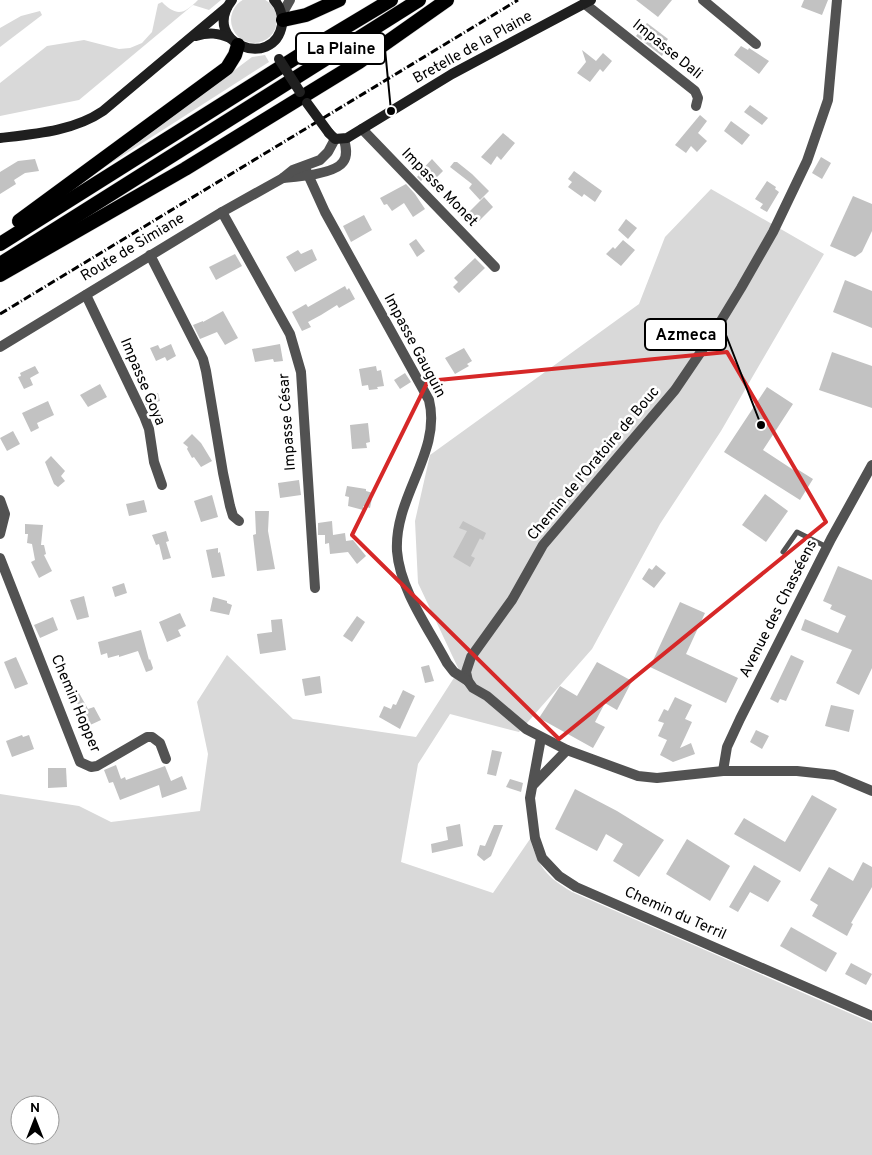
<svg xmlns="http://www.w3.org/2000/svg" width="872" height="1155" font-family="Overpass,sans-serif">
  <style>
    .green { fill: #d9d9d9; fill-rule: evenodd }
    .building { fill: #c2c2c2 }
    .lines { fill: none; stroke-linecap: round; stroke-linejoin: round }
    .trunk-casing { stroke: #dbdbdb; stroke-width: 15 }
    .service { stroke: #525252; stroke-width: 5 }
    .minor { stroke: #525252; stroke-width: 10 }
    .tertiary { stroke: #525252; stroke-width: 10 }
    .secondary { stroke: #1f1f1f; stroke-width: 10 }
    .trunk { stroke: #000; stroke-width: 14 }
    .rail { stroke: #000; stroke-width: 3; stroke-dasharray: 8 2.5 1 2.5; stroke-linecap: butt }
    .secondary-bridge { stroke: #1f1f1f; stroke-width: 10 }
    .marked { fill: none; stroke: #d62828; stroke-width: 4; stroke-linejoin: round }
    .labels { text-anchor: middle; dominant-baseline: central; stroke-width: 5; stroke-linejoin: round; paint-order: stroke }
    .street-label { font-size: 15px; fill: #000; stroke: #fff }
    .leader { fill: none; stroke: #000; stroke-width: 2 }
    .callout-dot { fill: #000; stroke: #fff; stroke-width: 2 }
    .callout { fill: #fff; stroke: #000; stroke-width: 2 }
    .callout-label { font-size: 16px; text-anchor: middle; font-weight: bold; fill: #000 }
  </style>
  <rect width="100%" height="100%" fill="#fff"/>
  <g class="green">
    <circle cx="254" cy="20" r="23"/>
    <path d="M198 0H221L209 10 193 5 79 100 0 116V83L47 46 84 40 119 49 130 48 142 43 152 32 158 4 162 2C177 17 184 14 198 0Z"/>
    <polygon points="40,11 42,15 0,47 0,28 21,16"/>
    <polygon points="265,55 269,62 105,167 252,57"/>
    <path d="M711 189 824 254 721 431 660 524 592 649 519 732 450 714 418 764 401 862 493 893 530 839C539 868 547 877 572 892L872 1023V1155H0V794L79 806 111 822 200 811 208 754 197 702 227 655 293 719 416 737 459 670 418 583 415 521 430 455 639 304 665 237ZM20 1105H50V1135H20Z"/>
  </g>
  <g class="building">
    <polygon points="636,0 672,0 658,17"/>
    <polygon points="804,0 828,0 822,15 801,7"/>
    <polygon points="647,23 668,39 660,49 664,52 662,56 636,36"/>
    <polygon points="741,46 748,50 749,48 769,61 759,74 734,55"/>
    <polygon points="582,50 596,61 603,53 612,61 603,72 600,69 590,82 577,73 586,62"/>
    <polygon points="750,105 768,118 762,125 744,112"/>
    <polygon points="700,115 707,121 698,133 707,141 697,152 691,146 686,153 675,145"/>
    <polygon points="731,121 750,135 742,145 724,131"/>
    <polygon points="503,133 515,143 501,160 497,156 491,165 481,157"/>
    <polygon points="821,157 831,163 822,179 812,173"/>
    <polygon points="35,159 39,171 25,173 14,180 16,184 0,194 0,172 18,161"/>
    <polygon points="432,159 443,171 437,177 443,184 435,191 423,179 421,181 417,177 419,175 418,174"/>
    <polygon points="454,162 457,162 472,174 489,191 480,200 469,188 472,184 450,167"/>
    <polygon points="574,171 602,191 595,202 584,194 582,197 568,187 572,182 568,179"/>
    <polygon points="767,181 776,187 775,189 779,192 767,212 760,208 763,204 755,199"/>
    <polygon points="406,184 415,194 425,209 413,217 404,203 392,211 387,204 384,205 380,198"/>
    <polygon points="853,196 872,204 872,231 862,252 855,257 830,246"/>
    <polygon points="484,197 493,207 473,227 465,220 470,215 468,213"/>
    <polygon points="364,215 372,230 351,242 343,226"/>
    <polygon points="626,219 637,228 628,239 618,230"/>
    <polygon points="416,239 425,251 417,257 409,244"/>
    <polygon points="623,240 635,250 621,266 606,254 613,247 615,249"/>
    <polygon points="312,249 317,260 295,272 286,257 298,250 301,254"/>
    <polygon points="235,254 242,266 216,280 209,267"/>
    <polygon points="475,258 485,268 459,293 453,287 458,282 454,278"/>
    <polygon points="845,280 872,291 872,328 833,312"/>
    <polygon points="345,286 347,290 349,288 355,299 339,308 337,305 321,315 308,322 311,327 302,331 292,312 306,304 308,307"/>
    <polygon points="223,311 238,338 225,345 217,332 200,339 193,325 203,321 203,322"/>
    <polygon points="171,344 176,356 167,361 165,357 156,361 150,348 158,345 160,349"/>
    <polygon points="280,344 283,361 274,362 273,359 255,362 252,349"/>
    <polygon points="464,348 472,361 467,364 469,366 455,374 445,358"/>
    <polygon points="832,352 872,366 872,408 819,390"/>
    <polygon points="35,366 39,373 30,378 33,385 24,389 18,377 21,376 20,373"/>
    <polygon points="376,366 377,371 381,370 384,386 377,387 378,389 369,390 368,385 362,386 359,369"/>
    <polygon points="405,373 411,382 400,389 394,380"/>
    <polygon points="100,384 107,397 88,407 80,395"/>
    <polygon points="767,387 793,404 763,450 795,471 797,469 813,479 800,500 724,452"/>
    <polygon points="158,393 160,401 146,405 143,398"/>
    <polygon points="48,401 54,415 37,423 39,428 31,432 22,413"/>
    <polygon points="368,423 370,442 366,443 367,448 352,449 350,425"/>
    <polygon points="13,431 20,444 7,451 0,438"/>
    <polygon points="192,434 201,443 212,461 201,467 194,457 192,458 187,449 188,447 183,443"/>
    <polygon points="51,456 65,471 61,476 65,481 58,487 54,484 45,462"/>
    <polygon points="299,480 301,495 280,498 278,483"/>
    <polygon points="347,486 366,489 366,491 373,493 370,508 363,506 363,510 348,506 349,497 345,496"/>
    <polygon points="765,494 788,511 766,542 742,525"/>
    <polygon points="212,495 218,517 201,522 194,501"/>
    <polygon points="144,500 147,512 129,516 126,504"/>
    <polygon points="255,511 269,511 268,531 275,569 257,571 253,535 256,534"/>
    <polygon points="332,521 333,535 345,533 346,541 353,540 366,556 357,564 348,552 330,554 329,543 325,544 325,535 318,535 318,523"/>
    <polygon points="463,521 486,533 483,540 475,536 480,538 471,556 475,558 470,567 453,557 467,531 459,528"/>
    <polygon points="25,524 43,525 41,545 44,545 46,554 44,555 52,571 39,578 31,562 35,560 32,544 27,543 28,534 25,534"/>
    <polygon points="166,531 169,541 166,542 171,558 163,560 159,544 156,545 152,535"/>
    <polygon points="218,548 218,553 220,552 225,576 212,578 206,550"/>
    <polygon points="656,565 666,573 654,588 642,579 649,568 652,570"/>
    <polygon points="838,566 872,580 872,668 859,695 836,683 852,650 801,630 805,619 838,633 846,616 830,609 832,605 823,601"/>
    <polygon points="124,583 127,593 115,597 112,587"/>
    <polygon points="84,596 89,617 77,620 70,600"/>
    <polygon points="213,597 227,601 227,603 232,605 229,615 210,611"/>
    <polygon points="680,602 705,613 686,654 738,678 726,703 650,667"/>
    <polygon points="180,613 186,626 178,630 181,636 167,642 159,622"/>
    <polygon points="357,616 365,622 352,642 343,636"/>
    <polygon points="53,617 58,630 40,638 34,625"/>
    <polygon points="282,619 286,650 260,654 257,634 272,632 271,620"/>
    <polygon points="141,630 149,660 150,659 153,668 152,670 146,672 138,651 119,657 119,655 108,658 107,653 101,655 98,642"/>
    <polygon points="791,655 804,661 786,701 780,699 778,703 770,699"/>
    <polygon points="16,657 28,684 15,689 4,662"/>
    <polygon points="597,662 632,681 617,710 605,703 595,722 605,727 593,748 539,718 560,686 577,696"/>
    <polygon points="429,665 434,681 425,683 421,667"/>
    <polygon points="320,676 322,693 305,696 302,679"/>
    <polygon points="403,690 415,696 400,729 379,717 384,706 391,709 393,704 396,705"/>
    <polygon points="79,693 88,709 94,707 101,720 88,726 74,696"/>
    <polygon points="675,697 692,705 685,719 692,722 680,748 691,743 695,754 673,762 660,755 667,740 658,736 664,723 658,721 664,709 668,711"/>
    <polygon points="831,705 854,710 849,732 825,726"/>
    <polygon points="756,730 769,736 762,749 750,742"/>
    <polygon points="22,735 23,737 29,735 34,749 12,757 6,741"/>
    <polygon points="492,750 502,752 496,776 487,774"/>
    <polygon points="116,765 121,779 125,777 126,780 165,766 171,781 182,776 187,789 162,798 159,785 120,800 113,782 109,783 104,770"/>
    <polygon points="48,768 66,768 67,787 48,788"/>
    <polygon points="510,779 523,783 521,792 506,787"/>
    <polygon points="575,789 617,811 664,840 639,877 613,861 623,844 606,834 597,851 555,829"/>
    <polygon points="812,795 837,809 800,872 734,834 744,818 785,842"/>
    <polygon points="460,824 463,846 432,853 431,844 448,840 446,827"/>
    <polygon points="494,825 503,825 491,856 484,861 477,855 480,845 485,846"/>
    <polygon points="687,839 730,866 710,901 666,874"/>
    <polygon points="863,862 872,867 872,887 851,923 853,924 847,936 812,916 818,905 810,900 829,867 853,881"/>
    <polygon points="754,865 781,881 768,902 750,892 738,912 729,907"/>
    <polygon points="791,927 837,953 826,972 780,946"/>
    <polygon points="851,963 872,974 866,985 845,974"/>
  </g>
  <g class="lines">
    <g class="trunk-casing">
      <g id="trunk">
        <polyline points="283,20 306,15 339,0"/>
        <polyline points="19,221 227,68 235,55 238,45"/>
        <polyline points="0,244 311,48 391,0"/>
        <polyline points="0,264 419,0"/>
        <polyline points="0,275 185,169 359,62 447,0"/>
      </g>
    </g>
    <polyline class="service" points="783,552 797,532 827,547"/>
    <g class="minor">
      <polyline points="703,0 756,44"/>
      <polyline points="837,0 828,100 807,161 773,232 741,288 713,334 675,390 543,545 512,600 471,657 466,672 468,681 473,688 487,696 526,729 567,750 638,776 657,778 723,771 797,771 834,775 872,791"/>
      <polyline points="585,4 695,91 698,98 696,106"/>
      <polyline points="362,129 495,267"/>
      <path d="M305 168 325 212 429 400C442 452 394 496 397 551 400 590 429 629 447 663L454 672 468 681"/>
      <polyline points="222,212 290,334 301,372 315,588"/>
      <polyline points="150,255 203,359 206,371 223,473 230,506 233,516 239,521"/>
      <polyline points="86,295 144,416 149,429 154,462 162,485"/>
      <polyline points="0,500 5,514 0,534"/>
      <polyline points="0,558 80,762 91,767 97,766 147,737 152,737 160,743 166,759"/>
      <polyline points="541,738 530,798 535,838 542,858 559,876 576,887 872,1016"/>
      <polyline points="723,771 727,747 740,719 831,539 872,465"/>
      <polyline points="533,785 567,750"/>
    </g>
    <g class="tertiary">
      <polyline points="282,14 290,0"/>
      <path d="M283 178C297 177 335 174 343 162 348 156 346 147 344 139"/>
      <polyline points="0,347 222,212 283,178 293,170 320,160 328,152 335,139"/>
    </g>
    <g class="secondary">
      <path d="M232 0C199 43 274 71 282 25 283 16 280 6 274 0"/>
      <path d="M196 36C209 32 218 33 230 38"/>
      <polyline points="329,133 335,139 347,138 452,74 591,0"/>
      <path d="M0 138C35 134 74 131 103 111L227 7"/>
    </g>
    <use href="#trunk" class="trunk"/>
    <polyline class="rail" points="0,314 518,0"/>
    <g class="secondary-bridge">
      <polyline points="279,59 300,92"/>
      <polyline points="307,103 329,133"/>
    </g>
  </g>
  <path class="marked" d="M727 352 826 522 559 739 352 535 428 381Z"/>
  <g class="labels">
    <g class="street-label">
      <text transform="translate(473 48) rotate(-29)">Bretelle de la Plaine</text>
      <text transform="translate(667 50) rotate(39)">Impasse Dali</text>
      <text transform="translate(439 188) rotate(46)">Impasse Monet</text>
      <text transform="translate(133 248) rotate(-31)">Route de Simiane</text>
      <text transform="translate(414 346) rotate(62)">Impasse Gauguin</text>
      <text transform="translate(142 382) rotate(67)">Impasse Goya</text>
      <text transform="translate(288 422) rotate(-94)">Impasse César</text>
      <text transform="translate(594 464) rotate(-50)">Chemin de l'Oratoire de Bouc</text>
      <text transform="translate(779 609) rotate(-63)">Avenue des Chasséens</text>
      <text transform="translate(75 704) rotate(67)">Chemin Hopper</text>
      <text transform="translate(675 914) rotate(24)">Chemin du Terril</text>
    </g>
  </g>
  <path class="leader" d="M391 111L385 49M761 425L726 335"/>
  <g class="callout-dot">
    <circle cx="391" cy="111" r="5"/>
    <circle cx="761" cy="425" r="5"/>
  </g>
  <g class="callout">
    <rect x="296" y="33" width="89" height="31" rx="5"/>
    <rect x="645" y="319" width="81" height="31" rx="5"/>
  </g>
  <g class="callout-label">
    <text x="341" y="54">La Plaine</text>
    <text x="686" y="340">Azmeca</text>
  </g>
  <g transform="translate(35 1120)"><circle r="24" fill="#ffffff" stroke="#999999"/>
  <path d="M0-4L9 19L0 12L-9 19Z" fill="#000000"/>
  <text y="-8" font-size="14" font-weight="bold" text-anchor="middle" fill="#000000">N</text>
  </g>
</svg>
